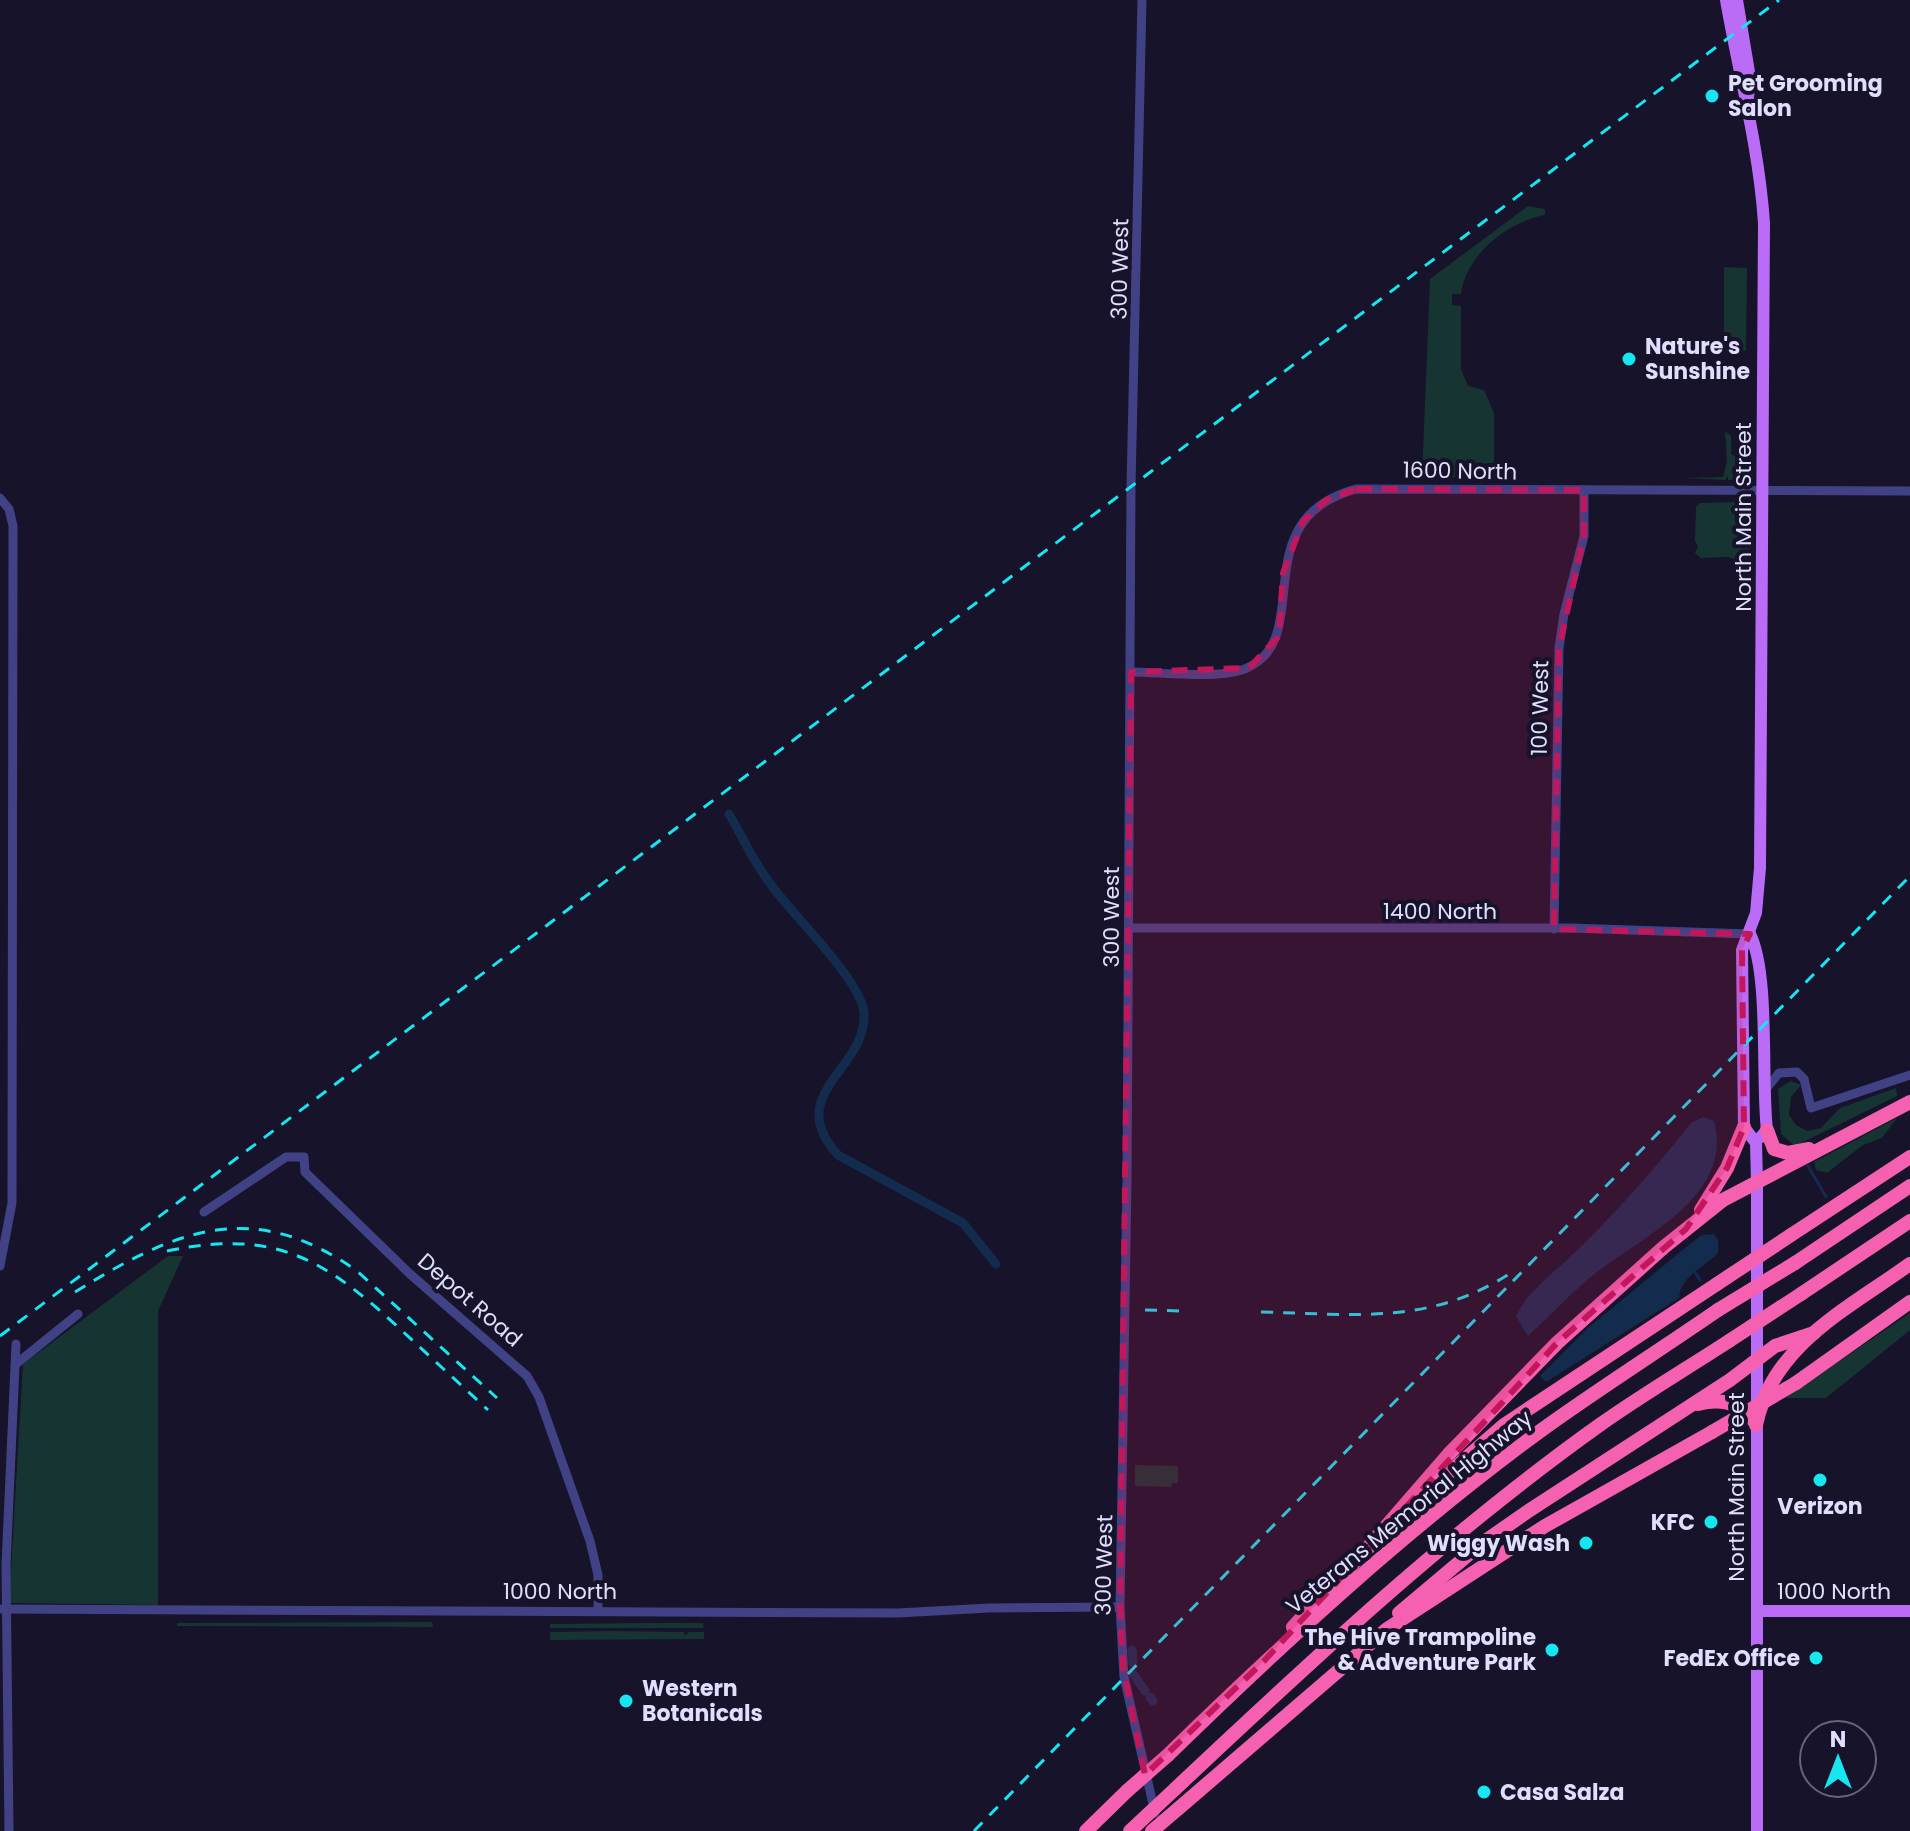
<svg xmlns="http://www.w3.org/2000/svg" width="1910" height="1831" font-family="Poppins,sans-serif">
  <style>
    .green { fill: #163431 }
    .water { fill: #132c4e }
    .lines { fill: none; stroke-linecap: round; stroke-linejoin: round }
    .stream { stroke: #132c4e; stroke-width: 3 }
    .canal { stroke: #132c4e; stroke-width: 9 }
    .minor { stroke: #414286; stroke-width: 9 }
    .major { stroke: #bb6cf6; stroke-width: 12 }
    .highway { stroke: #f561b0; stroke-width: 14 }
    .rail { stroke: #16e6f0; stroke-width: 3; stroke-dasharray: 12 10; stroke-linecap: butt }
    .highway-bridge { stroke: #f561b0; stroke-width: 14 }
    .marked { fill: #c2185b; fill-opacity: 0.2; stroke: #c2185b; stroke-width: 6; stroke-dasharray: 16 10; stroke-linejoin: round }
    .poi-dot { fill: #16e6f0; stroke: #16132a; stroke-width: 3 }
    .labels { text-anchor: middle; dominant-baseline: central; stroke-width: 8; stroke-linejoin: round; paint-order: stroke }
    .poi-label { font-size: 22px; font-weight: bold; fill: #e0defd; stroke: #16132a; text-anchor: start }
    .street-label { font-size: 22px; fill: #e0defd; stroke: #16132a }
  </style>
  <rect width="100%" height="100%" fill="#16132a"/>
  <g class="green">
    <path d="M1528 206 1545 209V215C1509 221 1466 254 1461 294H1452V305L1461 306V369L1468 386 1484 390 1494 413V478L1422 477 1430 279Z"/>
    <polygon points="1724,267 1747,268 1746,351 1724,351"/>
    <polygon points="1725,431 1731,436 1731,454 1745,462 1745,472 1738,480 1728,480 1728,476 1725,480 1684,478 1723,477 1727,461"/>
    <polygon points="1735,502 1748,514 1750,550 1746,555 1750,565 1740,565 1740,561 1728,557 1701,558 1695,553 1698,546 1695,541 1696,507 1700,503"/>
    <polygon points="1791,1081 1801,1085 1791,1097 1789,1115 1796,1125 1807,1131 1821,1128 1840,1108 1896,1088 1897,1096 1795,1146 1781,1134 1778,1089"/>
    <polygon points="1897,1118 1882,1138 1863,1145 1827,1173 1816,1170 1814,1162"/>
    <polygon points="168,1256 183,1256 158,1311 158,1605 9,1603 23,1364"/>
    <polygon points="1910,1313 1910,1330 1826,1398 1785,1398"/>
    <polygon points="1135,1465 1178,1466 1178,1483 1172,1483 1171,1487 1135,1486"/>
    <polygon points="432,1622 433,1627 177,1626 177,1623"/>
    <polygon points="646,1623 703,1623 704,1628 550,1628 550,1624"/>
    <polygon points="613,1631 684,1632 685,1636 689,1632 704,1632 704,1639 550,1640 550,1632"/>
  </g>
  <g class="water">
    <path d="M1703 1117 1714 1121C1734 1195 1645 1235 1597 1272 1573 1291 1551 1315 1528 1336L1516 1316C1529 1290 1549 1277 1570 1257 1613 1216 1654 1170 1691 1123Z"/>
    <path d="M1714 1234 1718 1240V1253C1703 1269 1681 1275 1679 1298L1546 1382 1540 1376 1588 1328 1691 1243 1702 1235Z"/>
  </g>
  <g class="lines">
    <g class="stream">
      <polyline points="1808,1166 1826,1197"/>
      <polyline points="1693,1269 1700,1280"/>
    </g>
    <g class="canal">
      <path d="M729 814C742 836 753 861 769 882 790 913 863 981 864 1014 867 1069 782 1094 838 1155L963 1223 996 1264"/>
      <polyline points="1132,1650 1133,1663"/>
      <polyline points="1134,1675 1145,1691"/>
      <polyline points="1150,1697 1153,1701"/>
    </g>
    <g class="minor">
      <polyline points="1142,0 1131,486 1127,1181 1120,1607 1124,1677 1155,1813"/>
      <polyline points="0,498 9,509 13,526 12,1203 0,1266"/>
      <path d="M1131 672C1161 672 1221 680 1247 668 1317 637 1242 520 1356 489L1910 491"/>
      <polyline points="1129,928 1571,928 1750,934"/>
      <polyline points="1554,929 1559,648 1564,614 1584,536 1584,490"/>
      <polyline points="1766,1089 1779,1073 1797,1072 1804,1079 1811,1108 1910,1075"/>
      <polyline points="204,1212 286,1157 304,1157 305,1172 410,1274 527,1376 539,1397 590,1541 598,1575 598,1611"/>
      <polyline points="16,1364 78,1314"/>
      <polyline points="0,1609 898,1613 989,1608 1120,1607"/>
      <polyline points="9,1831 6,1565 16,1344"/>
    </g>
    <g class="major">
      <path d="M1726 0C1739 75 1759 147 1764 223L1760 868 1756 913 1742 950 1744 1127 1756 1143 1757 1183V1831"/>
      <polyline points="1737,0 1750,78 1748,98"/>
      <path d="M1750 934C1770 974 1761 1080 1767 1130L1761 1137"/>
      <polyline points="1757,1611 1910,1611"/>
    </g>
    <g class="highway">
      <polyline points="1767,1130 1774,1149 1788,1153 1809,1149"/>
      <polyline points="1701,1210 1727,1168 1744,1127"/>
      <polyline points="1791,1235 1910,1157"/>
      <polyline points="1795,1263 1910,1186"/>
      <polyline points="1801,1294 1910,1221"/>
      <polyline points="1796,1383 1910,1302"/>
      <path d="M1698 1404C1721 1398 1740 1402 1754 1421"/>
      <path d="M1756 1425C1772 1345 1849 1308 1910 1264"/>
      <polyline points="1428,1491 1504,1425 1717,1284"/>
      <polyline points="1363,1553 1448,1455 1557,1343 1664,1247 1723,1200 1910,1102"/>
      <polyline points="1399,1613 1481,1544 1527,1512 1730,1380 1775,1346 1814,1333"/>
      <polyline points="1293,1627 1369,1547"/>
      <path d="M1168 1755C1286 1640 1409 1527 1543 1429 1600 1388 1660 1350 1718 1310"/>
      <path d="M1175 1789C1311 1661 1449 1532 1601 1424 1642 1395 1686 1369 1729 1341"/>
      <polyline points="1179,1808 1387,1629 1545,1526 1712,1432"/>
      <polyline points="1086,1831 1127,1791"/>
    </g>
    <g class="rail">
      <path d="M167 1251C273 1229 322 1257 398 1327 428 1355 458 1382 488 1410"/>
      <path d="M75 1292C174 1231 251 1196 357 1271L497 1398"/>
      <polyline points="1145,1310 1182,1311"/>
      <path d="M1261 1312C1353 1314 1431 1326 1512 1272"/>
      <polyline points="0,1336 1779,0"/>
      <polyline points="974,1831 1910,876"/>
    </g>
    <g class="highway-bridge">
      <polyline points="1717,1284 1791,1235"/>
      <polyline points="1718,1310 1795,1263"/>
      <polyline points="1729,1341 1801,1294"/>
      <polyline points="1712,1432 1796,1383"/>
      <polyline points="1127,1791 1168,1755"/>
      <polyline points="1130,1831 1175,1789"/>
      <polyline points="1152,1831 1179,1808"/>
    </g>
  </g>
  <path class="marked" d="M1356 489 1584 490V536L1559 648 1554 929 1750 934 1742 950 1744 1127 1727 1168 1686 1229 1557 1343 1264 1661 1145 1775 1123 1668 1120 1607 1131 672 1249 668 1279 636 1283 573 1303 521 1326 500Z"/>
  <g class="poi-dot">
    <circle cx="1712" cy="96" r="8"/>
    <circle cx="1629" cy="359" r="8"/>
    <circle cx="1820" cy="1480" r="8"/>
    <circle cx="1711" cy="1522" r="8"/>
    <circle cx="1586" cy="1543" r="8"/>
    <circle cx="1552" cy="1650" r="8"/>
    <circle cx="1816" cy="1658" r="8"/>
    <circle cx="626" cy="1701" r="8"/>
    <circle cx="1484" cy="1792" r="8"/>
  </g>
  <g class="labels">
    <g class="poi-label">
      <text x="1728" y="83">Pet Grooming<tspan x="1728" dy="25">Salon</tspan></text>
      <text x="1645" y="346">Nature's<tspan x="1645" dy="25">Sunshine</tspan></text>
      <text x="1820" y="1506" text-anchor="middle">Verizon</text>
      <text x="1695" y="1522" text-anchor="end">KFC</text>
      <text x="1570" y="1543" text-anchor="end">Wiggy Wash</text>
      <text x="1536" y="1637" text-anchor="end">The Hive Trampoline<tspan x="1536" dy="25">&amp; Adventure Park</tspan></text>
      <text x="1800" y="1658" text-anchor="end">FedEx Office</text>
      <text x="642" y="1688">Western<tspan x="642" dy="25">Botanicals</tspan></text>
      <text x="1500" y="1792">Casa Salza</text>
    </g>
    <g class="street-label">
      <text transform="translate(1120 269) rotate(-89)">300 West</text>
      <text transform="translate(1460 471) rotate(1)">1600 North</text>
      <text transform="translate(1743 517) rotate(-90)">North Main Street</text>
      <text transform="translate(1540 708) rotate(-89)">100 West</text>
      <text x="1440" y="911">1400 North</text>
      <text transform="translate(1111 917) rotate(-90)">300 West</text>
      <text transform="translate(470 1300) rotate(41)">Depot Road</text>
      <text transform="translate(1736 1487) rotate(-90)">North Main Street</text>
      <text transform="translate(1409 1512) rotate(-39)">Veterans Memorial Highway</text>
      <text transform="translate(1104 1565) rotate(-89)">300 West</text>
      <text x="560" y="1591">1000 North</text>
      <text x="1834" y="1591">1000 North</text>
    </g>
  </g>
  <g transform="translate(1838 1759)"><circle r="38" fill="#16132a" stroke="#67647e" stroke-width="2"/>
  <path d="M0-6L14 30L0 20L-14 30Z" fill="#16e6f0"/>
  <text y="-12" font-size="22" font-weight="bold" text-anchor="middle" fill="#e0defd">N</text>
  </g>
</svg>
